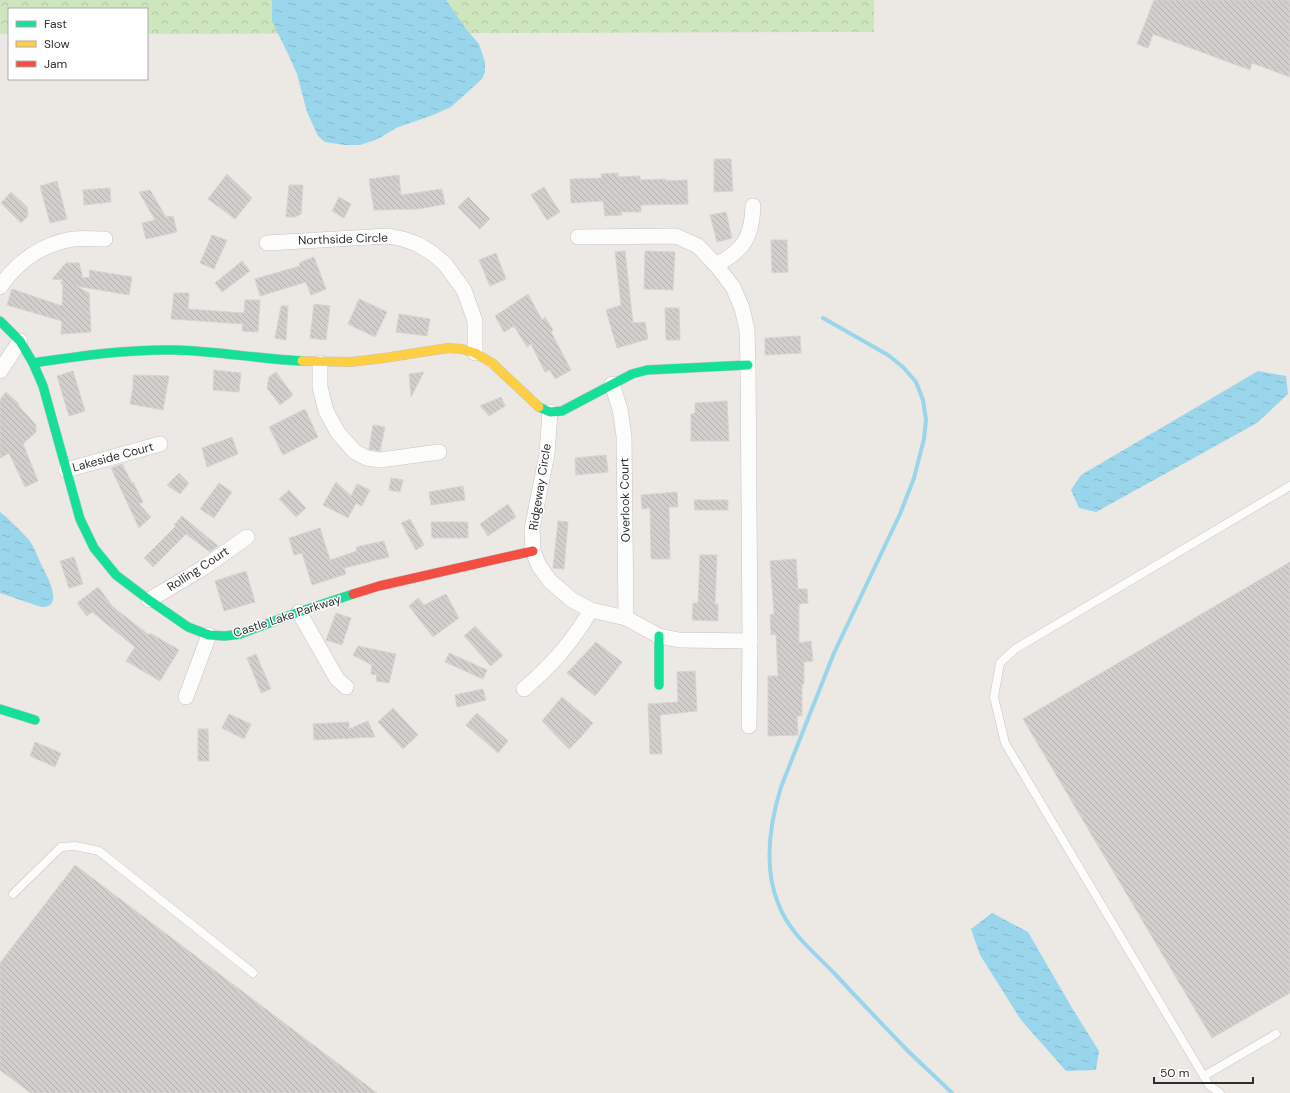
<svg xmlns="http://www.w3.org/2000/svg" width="1290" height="1093" font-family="'DM Sans',sans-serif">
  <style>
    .forest { fill: url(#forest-crowns) }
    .water { fill: url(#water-ripples) }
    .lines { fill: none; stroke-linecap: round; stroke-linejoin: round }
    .stream { stroke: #99d6ec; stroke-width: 4 }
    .building { fill: url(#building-back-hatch); stroke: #d7d4d0 }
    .lane-casing { stroke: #c5c4c5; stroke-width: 9 }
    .street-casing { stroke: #c5c4c5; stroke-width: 16 }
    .fast-casing { stroke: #c5c4c5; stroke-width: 10 }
    .slow-casing { stroke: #c5c4c5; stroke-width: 10 }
    .jam-casing { stroke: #c5c4c5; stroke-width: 10 }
    .lane { stroke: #fcfcfb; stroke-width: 8 }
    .street { stroke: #fcfcfb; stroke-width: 15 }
    .fast { stroke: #16e098; stroke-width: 9 }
    .slow { stroke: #ffcf43; stroke-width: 9 }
    .jam { stroke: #f24e42; stroke-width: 9 }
    .labels { text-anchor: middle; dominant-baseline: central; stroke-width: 3; stroke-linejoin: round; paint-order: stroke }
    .street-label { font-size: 12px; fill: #2e2e2e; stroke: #fff }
  </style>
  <defs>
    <pattern id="forest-crowns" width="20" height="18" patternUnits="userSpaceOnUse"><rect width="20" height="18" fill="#cee6be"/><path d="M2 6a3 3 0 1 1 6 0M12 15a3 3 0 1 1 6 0" fill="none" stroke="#b1c6a4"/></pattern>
    <pattern id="water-ripples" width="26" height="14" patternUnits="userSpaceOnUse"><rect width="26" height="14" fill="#99d6ec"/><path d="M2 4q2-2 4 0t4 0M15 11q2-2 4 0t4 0" fill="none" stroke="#84b8cb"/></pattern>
    <pattern id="building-back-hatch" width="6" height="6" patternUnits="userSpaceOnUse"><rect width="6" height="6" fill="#d1cecb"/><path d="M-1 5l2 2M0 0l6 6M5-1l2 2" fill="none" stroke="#b4b1af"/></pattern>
  </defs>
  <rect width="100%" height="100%" fill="#ece8e4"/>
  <polygon class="forest" points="0,0 874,0 874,32 147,34 147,9 9,9 9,34 0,34"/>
  <g class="water">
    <polygon points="273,0 446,0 466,29 479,44 485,62 485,72 482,79 451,107 433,115 396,128 378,139 360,145 344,145 325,142 318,136 307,112 297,74 289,56 272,21 272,1"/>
    <polygon points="1258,371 1286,376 1288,394 1257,423 1096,512 1079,508 1071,490 1081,475"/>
    <path d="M0 512C10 520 20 530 29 540 34 546 37 555 40 562 45 573 67 608 41 607L0 593Z"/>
    <polygon points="992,913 1028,932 1072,1008 1099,1051 1096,1070 1066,1071 1021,1020 980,955 971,929"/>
  </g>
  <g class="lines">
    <path class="stream" d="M823 318 888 355 903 367 916 382 923 400 926 420 924 439 914 478 900 514 834 653 781 787C770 823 763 866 778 903 789 933 814 952 835 974 858 999 882 1024 906 1049 921 1064 937 1078 952 1093"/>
  </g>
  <g class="building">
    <polygon points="1154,0 1290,0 1290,77 1252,63 1250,70 1153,34 1148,48 1137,44"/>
    <polygon points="714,159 731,159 733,191 714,192"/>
    <polygon points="618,173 618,177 640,176 640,180 666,179 666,181 687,180 688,204 641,205 641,212 621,212 622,215 605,216 603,201 571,203 570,179 602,178 601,174"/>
    <polygon points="227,174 252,198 235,219 208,199"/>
    <polygon points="399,175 401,195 442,189 445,204 418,209 374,210 369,179"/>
    <polygon points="57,181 67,219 50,223 40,186"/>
    <polygon points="289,185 303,185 301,214 295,217 286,217"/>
    <polygon points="544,187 560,212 547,220 531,195"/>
    <polygon points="110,188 111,202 84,205 83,190"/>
    <polygon points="150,190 166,217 173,216 177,232 146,239 142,223 155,220 139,192"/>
    <polygon points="11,192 27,207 28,216 21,223 1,203"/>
    <polygon points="339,197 351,204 344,218 332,211"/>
    <polygon points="468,197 490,219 480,229 458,207"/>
    <polygon points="726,212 732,238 717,242 710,215"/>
    <polygon points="212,235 227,240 214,269 200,263"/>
    <polygon points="771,240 787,240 788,272 772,273"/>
    <polygon points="625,251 633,323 645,322 648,339 617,348 606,310 621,305 615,252"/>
    <polygon points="645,251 675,252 673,290 644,289"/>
    <polygon points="496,253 506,279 490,286 479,260"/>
    <polygon points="314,257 326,289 311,295 306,282 260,296 255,279 300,266 299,263"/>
    <polygon points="242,261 250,271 222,292 215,283"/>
    <polygon points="66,263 79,263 83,278 90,277 89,270 132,277 129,295 76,286 89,293 91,332 61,334 62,321 7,305 12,289 62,306 63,285 61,284 61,282 63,282 63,280 52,279"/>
    <polygon points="174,293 189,293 188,309 244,313 245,300 260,300 258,332 242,331 243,324 171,319"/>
    <polygon points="528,294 542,320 545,317 553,330 551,332 571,370 555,379 550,370 545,372 531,344 527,347 514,326 504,332 495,316"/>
    <polygon points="359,299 387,312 375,337 348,324"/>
    <polygon points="314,304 330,306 326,340 310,338"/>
    <polygon points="281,306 288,306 286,340 275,338"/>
    <polygon points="665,308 679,308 680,340 666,340"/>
    <polygon points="399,314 430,319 427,336 396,332"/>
    <polygon points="800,336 801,353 765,355 765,338"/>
    <polygon points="214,370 241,373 239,392 213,390"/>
    <polygon points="73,371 85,411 69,416 57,376"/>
    <polygon points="276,372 293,395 280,405 267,388 269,377"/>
    <polygon points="424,372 411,397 409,374"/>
    <polygon points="133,375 169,376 163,410 130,404 133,387"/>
    <polygon points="6,392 19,404 18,405 36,425 36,432 23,444 38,481 25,487 9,453 0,458 0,400"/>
    <polygon points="501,397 505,406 489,416 480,406"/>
    <polygon points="727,401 729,441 691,441 691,414 695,413 695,403"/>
    <polygon points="305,409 318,437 283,455 269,427"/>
    <polygon points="373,425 385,427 380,451 369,449"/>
    <polygon points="232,437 238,454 207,467 202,448"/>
    <polygon points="606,455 608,472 576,475 575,458"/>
    <polygon points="122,464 132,483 133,482 143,502 139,504 151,517 139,528 111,468"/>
    <polygon points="179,473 189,483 180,494 167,485"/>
    <polygon points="391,478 403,480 400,492 389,490"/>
    <polygon points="336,482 351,496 357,484 370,490 362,506 356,503 348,518 323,505"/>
    <polygon points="219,483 232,492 214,518 200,509"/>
    <polygon points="463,486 465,500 431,505 429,492"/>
    <polygon points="289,490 306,508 296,517 279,499"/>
    <polygon points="677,492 678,507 669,507 670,559 651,559 650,508 642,509 641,495"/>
    <polygon points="694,500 728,500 728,510 695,510"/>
    <polygon points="508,504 516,517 488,536 480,524"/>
    <polygon points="182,516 218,546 210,552 186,534 153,567 144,558 176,526 174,525"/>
    <polygon points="410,519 424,545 416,550 401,523"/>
    <polygon points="558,521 568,522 564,569 553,568"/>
    <polygon points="431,522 468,522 468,538 432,538"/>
    <polygon points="320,528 330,560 357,551 356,547 384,541 389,557 344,568 346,574 312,585 302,553 294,555 289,538"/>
    <polygon points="700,555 717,555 715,604 718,604 718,621 692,620 693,603 698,603"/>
    <polygon points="74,557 83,584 69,588 60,561"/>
    <polygon points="796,559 798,589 807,589 808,603 799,604 799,643 811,641 813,661 804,662 804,684 802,684 802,716 797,716 798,735 768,736 768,676 778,676 776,634 771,635 770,615 774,614 770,561"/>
    <polygon points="1290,562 1290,993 1212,1038 1023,719"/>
    <polygon points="246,571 255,602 224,611 215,581"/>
    <polygon points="98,587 113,607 149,635 150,633 179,650 160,681 126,661 135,647 92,612 87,616 77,603"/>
    <polygon points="446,594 459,618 433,637 409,606 418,598 424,605"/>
    <polygon points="336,613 351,618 342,645 326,640"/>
    <polygon points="475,626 503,655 491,666 464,636"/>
    <polygon points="596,642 622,662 606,683 595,696 567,673"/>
    <polygon points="358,646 396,654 389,683 376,681 377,675 371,674 372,665 353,655"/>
    <polygon points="449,653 487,670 483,679 445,662"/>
    <polygon points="256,654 271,689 261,693 247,658"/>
    <polygon points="695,671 697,711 660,715 662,754 650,754 648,704 678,702 677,672"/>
    <polygon points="483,689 486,700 457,707 455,695"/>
    <polygon points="562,697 593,723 580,738 569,749 542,721"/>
    <polygon points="393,708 418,735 403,749 378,722"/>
    <polygon points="477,713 508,741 498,753 466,725"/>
    <polygon points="229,714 251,724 244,739 222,728"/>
    <polygon points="368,721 375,737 314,740 313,724 349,722 349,729"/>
    <polygon points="198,729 208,729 209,761 198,761"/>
    <polygon points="35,742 61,753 55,767 30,756"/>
    <polygon points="75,865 377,1093 31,1093 0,1070 0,963"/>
  </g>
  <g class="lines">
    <g class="lane-casing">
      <g id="lane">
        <polyline points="13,894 61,847 75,846 99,851 253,973"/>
        <polyline points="1204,1076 1276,1034"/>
        <polyline points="1220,1093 1209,1085 1005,743 994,697 1000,663 1015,649 1290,486"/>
      </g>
    </g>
    <g class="street-casing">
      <g id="street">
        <polyline points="578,237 676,236 698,246 716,265 733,287 742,308 747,330 748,365 750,641 749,726"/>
        <polyline points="267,243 388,236 403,239 417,244 432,253 445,264 464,290 475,321 475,353"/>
        <path d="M716 265C744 250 752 237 753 206"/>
        <path d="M0 287C17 262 42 244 73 239 83 238 94 239 105 239"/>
        <polyline points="320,363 320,387 326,411 338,433 355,452 367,458 380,460 439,452"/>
        <polyline points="0,371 20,341"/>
        <polyline points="612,384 620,409 624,436 626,618"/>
        <polyline points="550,412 547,454 532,529 533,551 539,566 550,581 572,600 591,610 626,618 659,636 679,640 750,641"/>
        <polyline points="66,470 160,444"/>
        <polyline points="149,600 203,568 247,537"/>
        <polyline points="299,612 337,679 346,687"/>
        <path d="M524 689C553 664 572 642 591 610"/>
        <polyline points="186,697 209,635"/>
      </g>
    </g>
    <g class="fast-casing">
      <g id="fast">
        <polyline points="0,321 20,341 33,363 43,386 80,519 94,548 116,575 149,600 188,627 209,635 225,636 240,634 299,612 353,594"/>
        <path d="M33 363C80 356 127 349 175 350 217 351 259 359 302 361"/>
        <polyline points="539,407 550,412 562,411 632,374 647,370 748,365"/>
        <polyline points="659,636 659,685"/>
        <polyline points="0,709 35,720"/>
      </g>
    </g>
    <g class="slow-casing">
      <polyline id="slow" points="302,361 351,362 384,358 448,348 462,349 475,353 492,363 539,407"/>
    </g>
    <g class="jam-casing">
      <polyline id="jam" points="353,594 379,586 533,551"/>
    </g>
    <use href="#lane" class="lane"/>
    <use href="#street" class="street"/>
    <use href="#fast" class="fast"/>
    <use href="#slow" class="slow"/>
    <use href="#jam" class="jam"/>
  </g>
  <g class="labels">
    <g class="street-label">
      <text transform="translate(343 239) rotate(-2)">Northside Circle</text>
      <text transform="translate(113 457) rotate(-15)">Lakeside Court</text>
      <text transform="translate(540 487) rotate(-81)">Ridgeway Circle</text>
      <text transform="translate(625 500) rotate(-91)">Overlook Court</text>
      <text transform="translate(198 569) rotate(-33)">Rolling Court</text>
      <text transform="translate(287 616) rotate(-18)">Castle Lake Parkway</text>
    </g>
  </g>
  <rect x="8" y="8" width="140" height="72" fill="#ffffff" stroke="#ababab"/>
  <rect x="16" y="21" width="20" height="6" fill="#16e098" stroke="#ababab"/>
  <text x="44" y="28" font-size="12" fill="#2e2e2e">Fast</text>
  <rect x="16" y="41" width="20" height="6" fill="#ffcf43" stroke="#ababab"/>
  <text x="44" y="48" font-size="12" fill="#2e2e2e">Slow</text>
  <rect x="16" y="61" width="20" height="6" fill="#f24e42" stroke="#ababab"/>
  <text x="44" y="68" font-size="12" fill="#2e2e2e">Jam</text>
  <path d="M1154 1077v6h99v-6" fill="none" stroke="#2e2e2e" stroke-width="2"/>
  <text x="1160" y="1077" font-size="12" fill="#2e2e2e" stroke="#ffffff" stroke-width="3" paint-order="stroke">50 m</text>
</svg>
